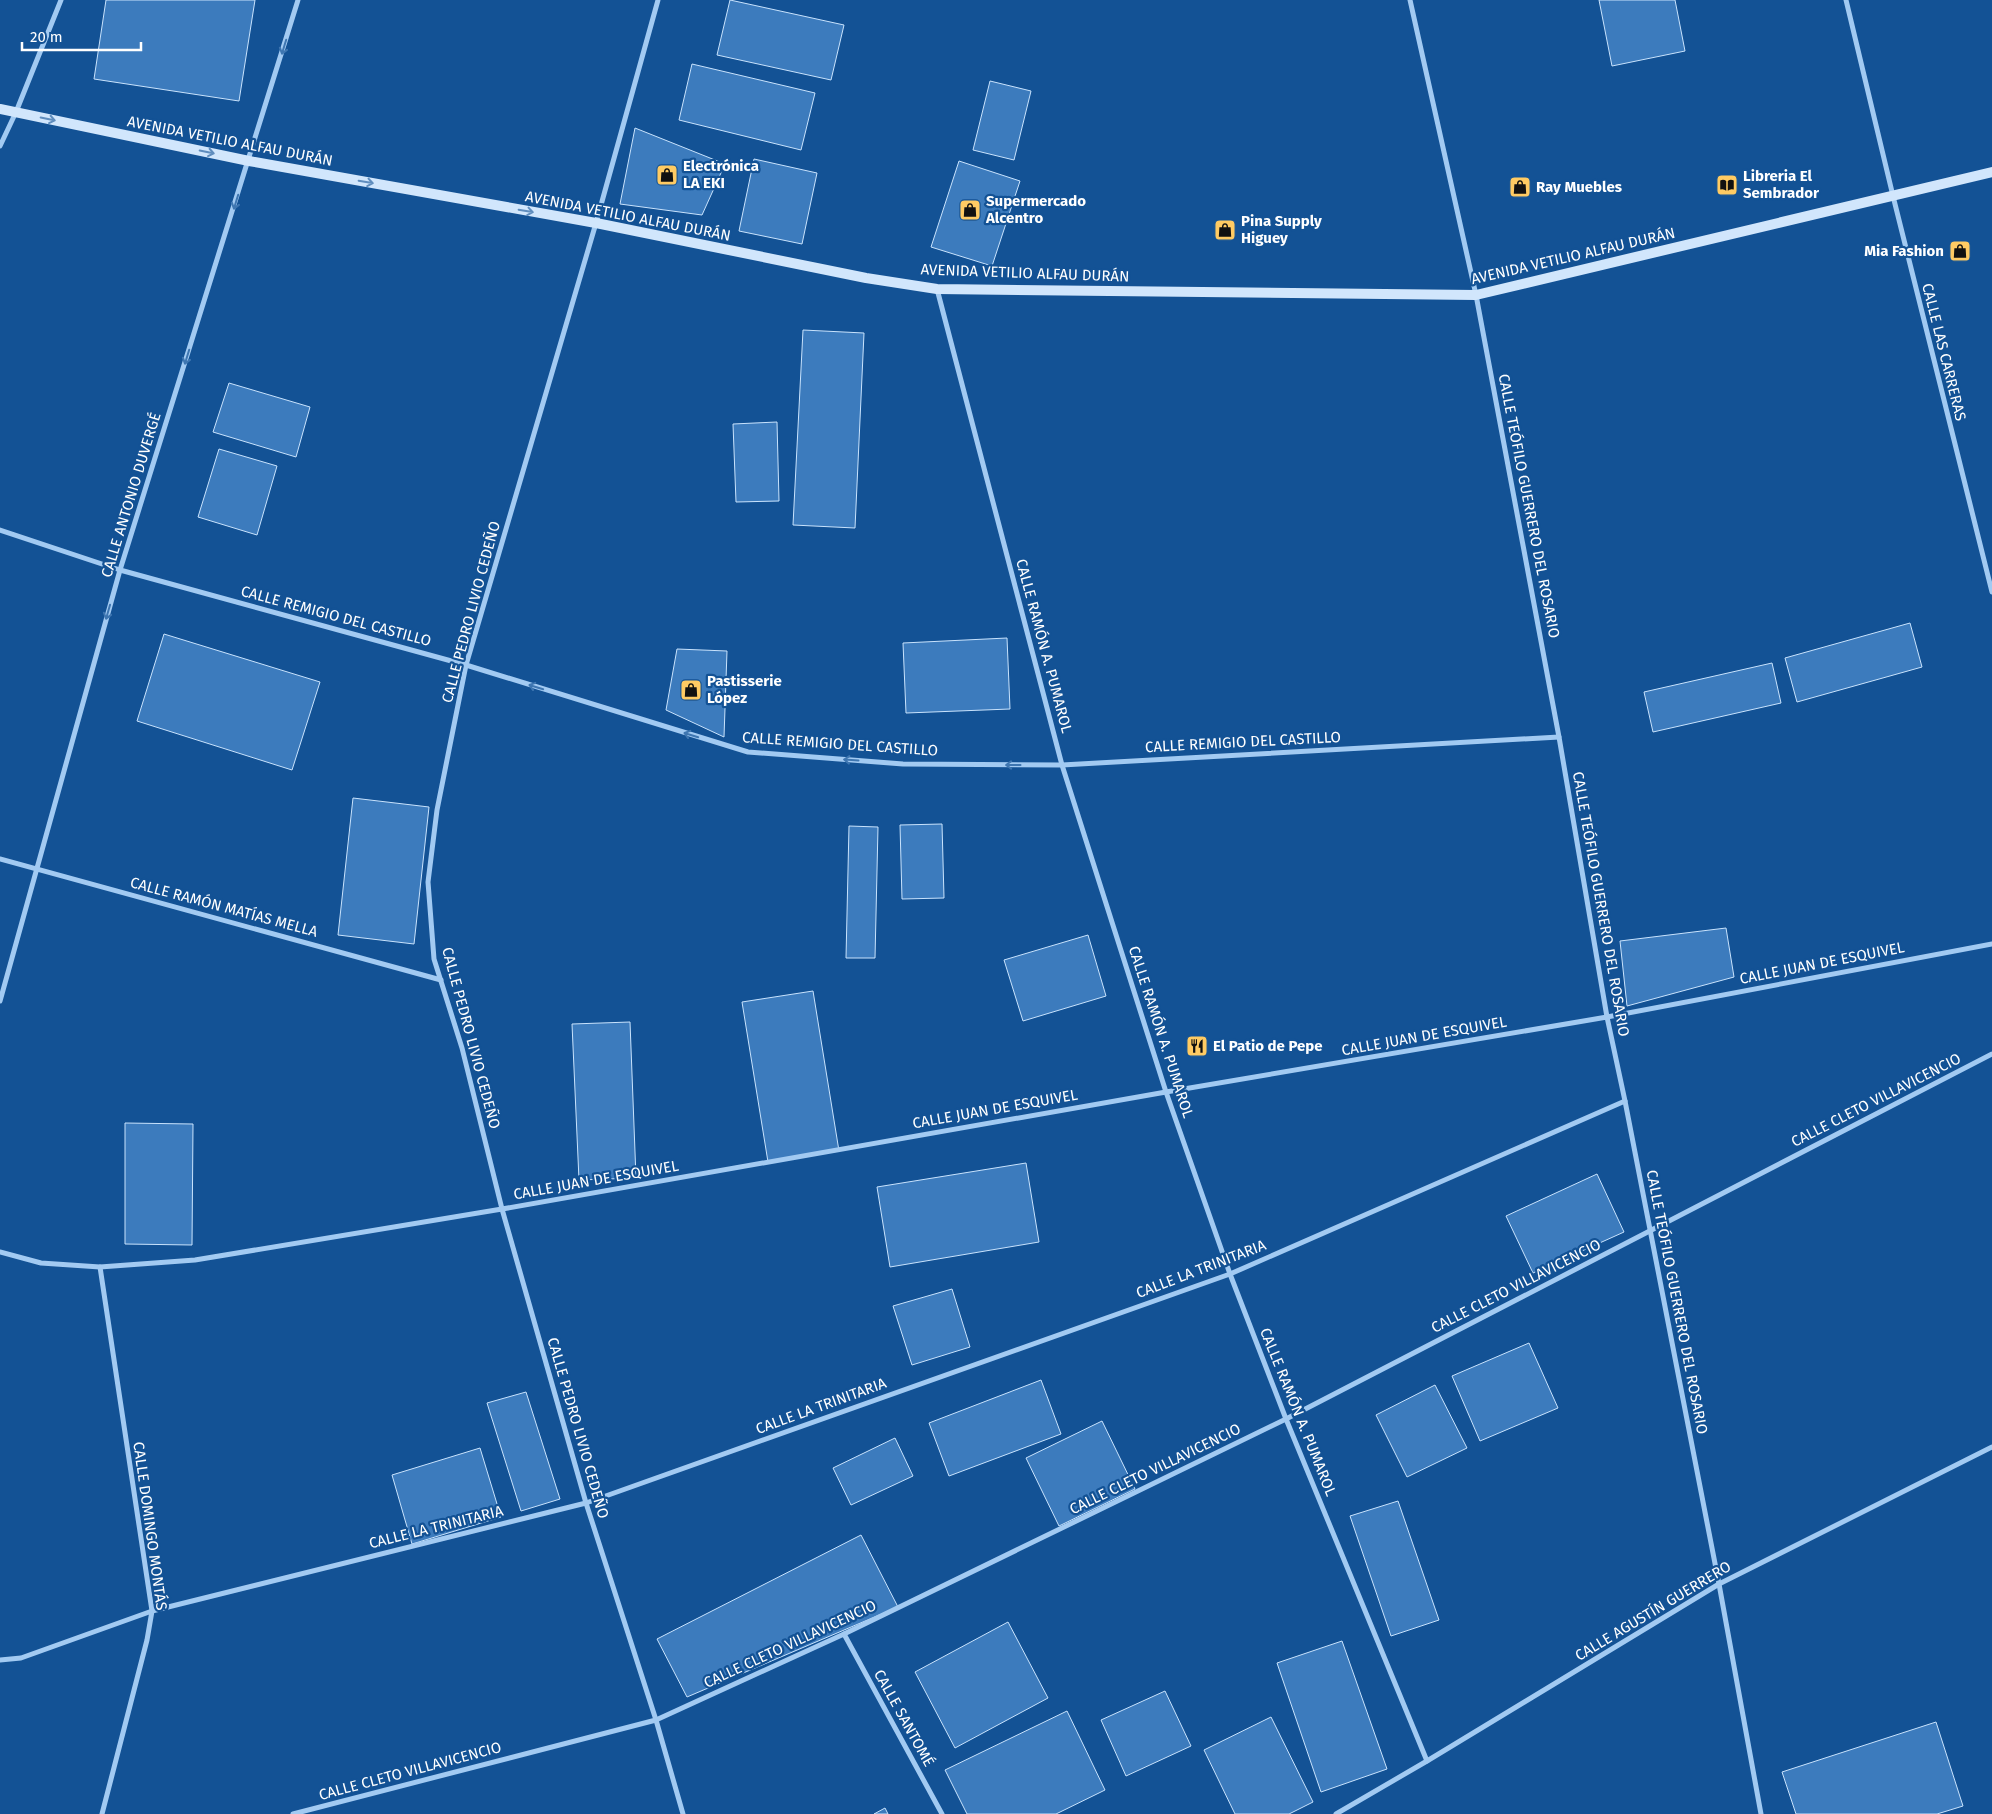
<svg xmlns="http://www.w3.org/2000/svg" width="1992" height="1814" font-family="'Fira Sans',sans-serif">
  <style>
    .building { fill: #3c7bbd; stroke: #c9e3fd }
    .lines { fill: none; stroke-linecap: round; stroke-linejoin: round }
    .minor { stroke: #a2caf2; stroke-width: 5 }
    .secondary { stroke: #d1e6fc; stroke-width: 10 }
    .oneway { stroke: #3e76b1 }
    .oneway2 { stroke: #5f8dbe }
    .labels { text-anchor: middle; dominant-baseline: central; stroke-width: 4.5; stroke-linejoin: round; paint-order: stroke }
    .street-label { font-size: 15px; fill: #fff; stroke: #135295 }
    .poi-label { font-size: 15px; font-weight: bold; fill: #fff; stroke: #135295; text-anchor: start }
  </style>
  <rect width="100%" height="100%" fill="#135295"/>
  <g class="building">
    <polygon points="106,0 255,0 239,101 94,79"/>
    <polygon points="730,0 844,25 831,80 717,55"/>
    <polygon points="1599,0 1675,0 1685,51 1612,66"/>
    <polygon points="692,64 815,93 801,150 679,120"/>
    <polygon points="990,81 1031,91 1014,160 973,150"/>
    <polygon points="635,128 725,164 702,215 620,204"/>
    <polygon points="754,159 817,173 802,244 739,231"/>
    <polygon points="959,161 1020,181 992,266 931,247"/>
    <polygon points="803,330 864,333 855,528 793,525"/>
    <polygon points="229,383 310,407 296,457 213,432"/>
    <polygon points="777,422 779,501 736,502 733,424"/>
    <polygon points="219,449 277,466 257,535 198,517"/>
    <polygon points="1910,623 1922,667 1797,702 1785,658"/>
    <polygon points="164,634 320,682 292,770 137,721"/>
    <polygon points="1007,638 1010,709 906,713 903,643"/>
    <polygon points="677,649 727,651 724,737 666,710"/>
    <polygon points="1772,663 1781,703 1653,732 1644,692"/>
    <polygon points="353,798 429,807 414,944 338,935"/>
    <polygon points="942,824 944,898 902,899 900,825"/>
    <polygon points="849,826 878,827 875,958 846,958"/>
    <polygon points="1726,928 1734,977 1627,1006 1620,941"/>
    <polygon points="1088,935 1106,996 1023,1021 1004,960"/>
    <polygon points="813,991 839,1151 768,1162 742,1002"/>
    <polygon points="630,1022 636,1178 579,1180 572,1024"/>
    <polygon points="125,1123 193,1124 192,1245 125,1244"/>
    <polygon points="1026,1163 1039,1242 890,1267 877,1187"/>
    <polygon points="1597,1174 1624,1232 1533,1273 1506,1216"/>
    <polygon points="952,1289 970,1347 912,1365 893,1306"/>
    <polygon points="1529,1343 1558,1408 1480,1441 1452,1376"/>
    <polygon points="1041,1380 1061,1434 949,1476 929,1423"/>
    <polygon points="1435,1385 1467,1448 1407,1477 1376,1415"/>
    <polygon points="526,1392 560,1499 521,1511 487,1403"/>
    <polygon points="1102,1421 1135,1489 1059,1526 1026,1458"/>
    <polygon points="895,1438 913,1476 851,1505 833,1468"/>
    <polygon points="480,1448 501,1517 412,1544 392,1475"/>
    <polygon points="1398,1501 1439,1620 1391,1636 1350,1516"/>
    <polygon points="861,1535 898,1607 687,1697 657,1639"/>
    <polygon points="1008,1622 1048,1698 955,1748 915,1672"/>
    <polygon points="1342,1641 1387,1769 1321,1792 1277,1663"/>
    <polygon points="1165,1691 1191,1746 1126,1776 1101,1720"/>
    <polygon points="1067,1711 1105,1790 1056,1814 967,1814 945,1770"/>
    <polygon points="1271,1717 1313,1802 1289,1814 1235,1814 1204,1750"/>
    <polygon points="1936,1722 1963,1806 1937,1814 1796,1814 1782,1772"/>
    <polygon points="885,1808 888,1814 874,1814"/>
  </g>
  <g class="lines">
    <g class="minor">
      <polyline points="658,0 596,223 466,665 437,810 428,882 434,959 462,1048 502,1209 586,1503 656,1720 683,1814"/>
      <polyline points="1410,0 1476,295 1559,737 1607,1017 1625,1101 1719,1584 1761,1814"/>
      <polyline points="1846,0 1893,196 1992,592"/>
      <polyline points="0,146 16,112 61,0"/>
      <polyline points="937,289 1062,765 1166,1092 1230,1274 1286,1419 1427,1761"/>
      <polyline points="0,530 120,570 466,665 748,752 903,764 1062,765 1559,737"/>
      <polyline points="0,859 441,980"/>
      <polyline points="0,1001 120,570 298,0"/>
      <polyline points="0,1252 41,1263 100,1267 195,1260 502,1209 1166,1092 1607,1017 1992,944"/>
      <polyline points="100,1267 152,1611 147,1640 102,1814"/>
      <polyline points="844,1634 942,1814"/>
      <polyline points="0,1660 21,1658 152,1611 586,1503 1230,1274 1625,1101"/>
      <polyline points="293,1814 656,1720 844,1634 1286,1419 1992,1054"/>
      <polyline points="1336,1814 1427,1761 1719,1584 1992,1447"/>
    </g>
    <polyline class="secondary" points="0,109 249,161 596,223 866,278 937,289 1476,295 1992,172"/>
  </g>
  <defs><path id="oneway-shaft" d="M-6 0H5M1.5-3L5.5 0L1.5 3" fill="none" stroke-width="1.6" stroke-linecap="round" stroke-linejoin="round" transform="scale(1.25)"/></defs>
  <g class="oneway">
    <use href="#oneway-shaft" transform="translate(284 47) rotate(107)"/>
    <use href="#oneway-shaft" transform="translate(236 202) rotate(107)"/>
    <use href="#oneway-shaft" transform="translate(187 357) rotate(107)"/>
    <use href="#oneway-shaft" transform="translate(108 612) rotate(106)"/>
    <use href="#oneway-shaft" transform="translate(536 687) rotate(-163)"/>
    <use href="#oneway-shaft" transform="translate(691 735) rotate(-163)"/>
    <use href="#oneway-shaft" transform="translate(851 760) rotate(-176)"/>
    <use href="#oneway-shaft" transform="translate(1013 765) rotate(-180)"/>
  </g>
  <g class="oneway2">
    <use href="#oneway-shaft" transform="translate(48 119) rotate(12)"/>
    <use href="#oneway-shaft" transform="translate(207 152) rotate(12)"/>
    <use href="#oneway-shaft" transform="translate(366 182) rotate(10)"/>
    <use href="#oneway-shaft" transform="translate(526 211) rotate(10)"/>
  </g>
  <defs>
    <g id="shop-square" transform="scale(1.125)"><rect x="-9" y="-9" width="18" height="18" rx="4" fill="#ffcb63" stroke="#135295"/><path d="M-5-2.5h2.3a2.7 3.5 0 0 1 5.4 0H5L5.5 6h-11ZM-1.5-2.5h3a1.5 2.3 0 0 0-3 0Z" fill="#111"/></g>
    <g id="library-square" transform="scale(1.125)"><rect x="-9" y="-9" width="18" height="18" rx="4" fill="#ffcb63" stroke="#135295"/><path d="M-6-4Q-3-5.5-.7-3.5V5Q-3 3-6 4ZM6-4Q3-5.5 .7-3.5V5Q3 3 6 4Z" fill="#111"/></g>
    <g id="restaurant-square" transform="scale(1.125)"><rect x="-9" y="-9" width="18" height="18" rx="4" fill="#ffcb63" stroke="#135295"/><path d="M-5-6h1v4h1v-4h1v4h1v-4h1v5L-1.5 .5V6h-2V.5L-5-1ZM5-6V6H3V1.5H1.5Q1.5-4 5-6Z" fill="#111"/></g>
  </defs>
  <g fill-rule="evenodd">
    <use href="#shop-square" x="667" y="175"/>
    <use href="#library-square" x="1727" y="185"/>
    <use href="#shop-square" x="1520" y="187"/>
    <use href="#shop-square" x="970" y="210"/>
    <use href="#shop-square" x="1225" y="230"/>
    <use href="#shop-square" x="1960" y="251"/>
    <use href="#shop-square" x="691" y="690"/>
    <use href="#restaurant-square" x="1197" y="1046"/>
  </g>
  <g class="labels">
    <g class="street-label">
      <text transform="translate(230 141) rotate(11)">AVENIDA VETILIO ALFAU DURÁN</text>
      <text transform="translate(628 216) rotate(11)">AVENIDA VETILIO ALFAU DURÁN</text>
      <text transform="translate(1573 256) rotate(-13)">AVENIDA VETILIO ALFAU DURÁN</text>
      <text transform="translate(1025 273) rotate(2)">AVENIDA VETILIO ALFAU DURÁN</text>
      <text transform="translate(1944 352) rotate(76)">CALLE LAS CARRERAS</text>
      <text transform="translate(131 495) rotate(-73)">CALLE ANTONIO DUVERGÉ</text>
      <text transform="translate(1529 506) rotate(79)">CALLE TEÓFILO GUERRERO DEL ROSARIO</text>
      <text transform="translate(471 612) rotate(-75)">CALLE PEDRO LIVIO CEDEÑO</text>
      <text transform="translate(336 616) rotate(15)">CALLE REMIGIO DEL CASTILLO</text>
      <text transform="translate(1044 646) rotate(75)">CALLE RAMÓN A. PUMAROL</text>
      <text transform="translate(1243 742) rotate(-3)">CALLE REMIGIO DEL CASTILLO</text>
      <text transform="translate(840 744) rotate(4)">CALLE REMIGIO DEL CASTILLO</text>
      <text transform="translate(1601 904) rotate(80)">CALLE TEÓFILO GUERRERO DEL ROSARIO</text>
      <text transform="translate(224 907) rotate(15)">CALLE RAMÓN MATÍAS MELLA</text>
      <text transform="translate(1822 963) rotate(-11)">CALLE JUAN DE ESQUIVEL</text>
      <text transform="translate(1161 1032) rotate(72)">CALLE RAMÓN A. PUMAROL</text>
      <text transform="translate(1424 1036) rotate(-10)">CALLE JUAN DE ESQUIVEL</text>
      <text transform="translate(471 1038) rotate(75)">CALLE PEDRO LIVIO CEDEÑO</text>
      <text transform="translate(1876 1100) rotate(-27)">CALLE CLETO VILLAVICENCIO</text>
      <text transform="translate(995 1109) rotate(-10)">CALLE JUAN DE ESQUIVEL</text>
      <text transform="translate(596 1180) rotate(-10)">CALLE JUAN DE ESQUIVEL</text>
      <text transform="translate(1201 1269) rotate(-21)">CALLE LA TRINITARIA</text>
      <text transform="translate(1516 1286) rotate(-27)">CALLE CLETO VILLAVICENCIO</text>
      <text transform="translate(1677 1302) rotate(79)">CALLE TEÓFILO GUERRERO DEL ROSARIO</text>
      <text transform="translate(821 1406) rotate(-20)">CALLE LA TRINITARIA</text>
      <text transform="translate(1298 1412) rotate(68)">CALLE RAMÓN A. PUMAROL</text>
      <text transform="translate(578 1428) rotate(74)">CALLE PEDRO LIVIO CEDEÑO</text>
      <text transform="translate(1155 1469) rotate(-26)">CALLE CLETO VILLAVICENCIO</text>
      <text transform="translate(150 1526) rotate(82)">CALLE DOMINGO MONTÁS</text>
      <text transform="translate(436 1527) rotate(-14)">CALLE LA TRINITARIA</text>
      <text transform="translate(1653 1611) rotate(-31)">CALLE AGUSTÍN GUERRERO</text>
      <text transform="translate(790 1644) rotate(-25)">CALLE CLETO VILLAVICENCIO</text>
      <text transform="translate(904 1718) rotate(61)">CALLE SANTOMÉ</text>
      <text transform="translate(410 1771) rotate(-15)">CALLE CLETO VILLAVICENCIO</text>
    </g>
    <g class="poi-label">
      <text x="683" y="166">Electrónica<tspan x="683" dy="17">LA EKI</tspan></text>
      <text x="1743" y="176">Libreria El<tspan x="1743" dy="17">Sembrador</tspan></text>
      <text x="1536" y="187">Ray Muebles</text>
      <text x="986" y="201">Supermercado<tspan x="986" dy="17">Alcentro</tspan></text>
      <text x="1241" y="221">Pina Supply<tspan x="1241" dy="17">Higuey</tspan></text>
      <text x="1944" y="251" text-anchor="end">Mia Fashion</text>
      <text x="707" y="681">Pastisserie<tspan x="707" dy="17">López</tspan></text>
      <text x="1213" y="1046">El Patio de Pepe</text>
    </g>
  </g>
  <path d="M22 42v8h119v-8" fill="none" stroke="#ffffff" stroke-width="2.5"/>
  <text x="30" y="42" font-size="15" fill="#ffffff" stroke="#135295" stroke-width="4" paint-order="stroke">20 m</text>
</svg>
